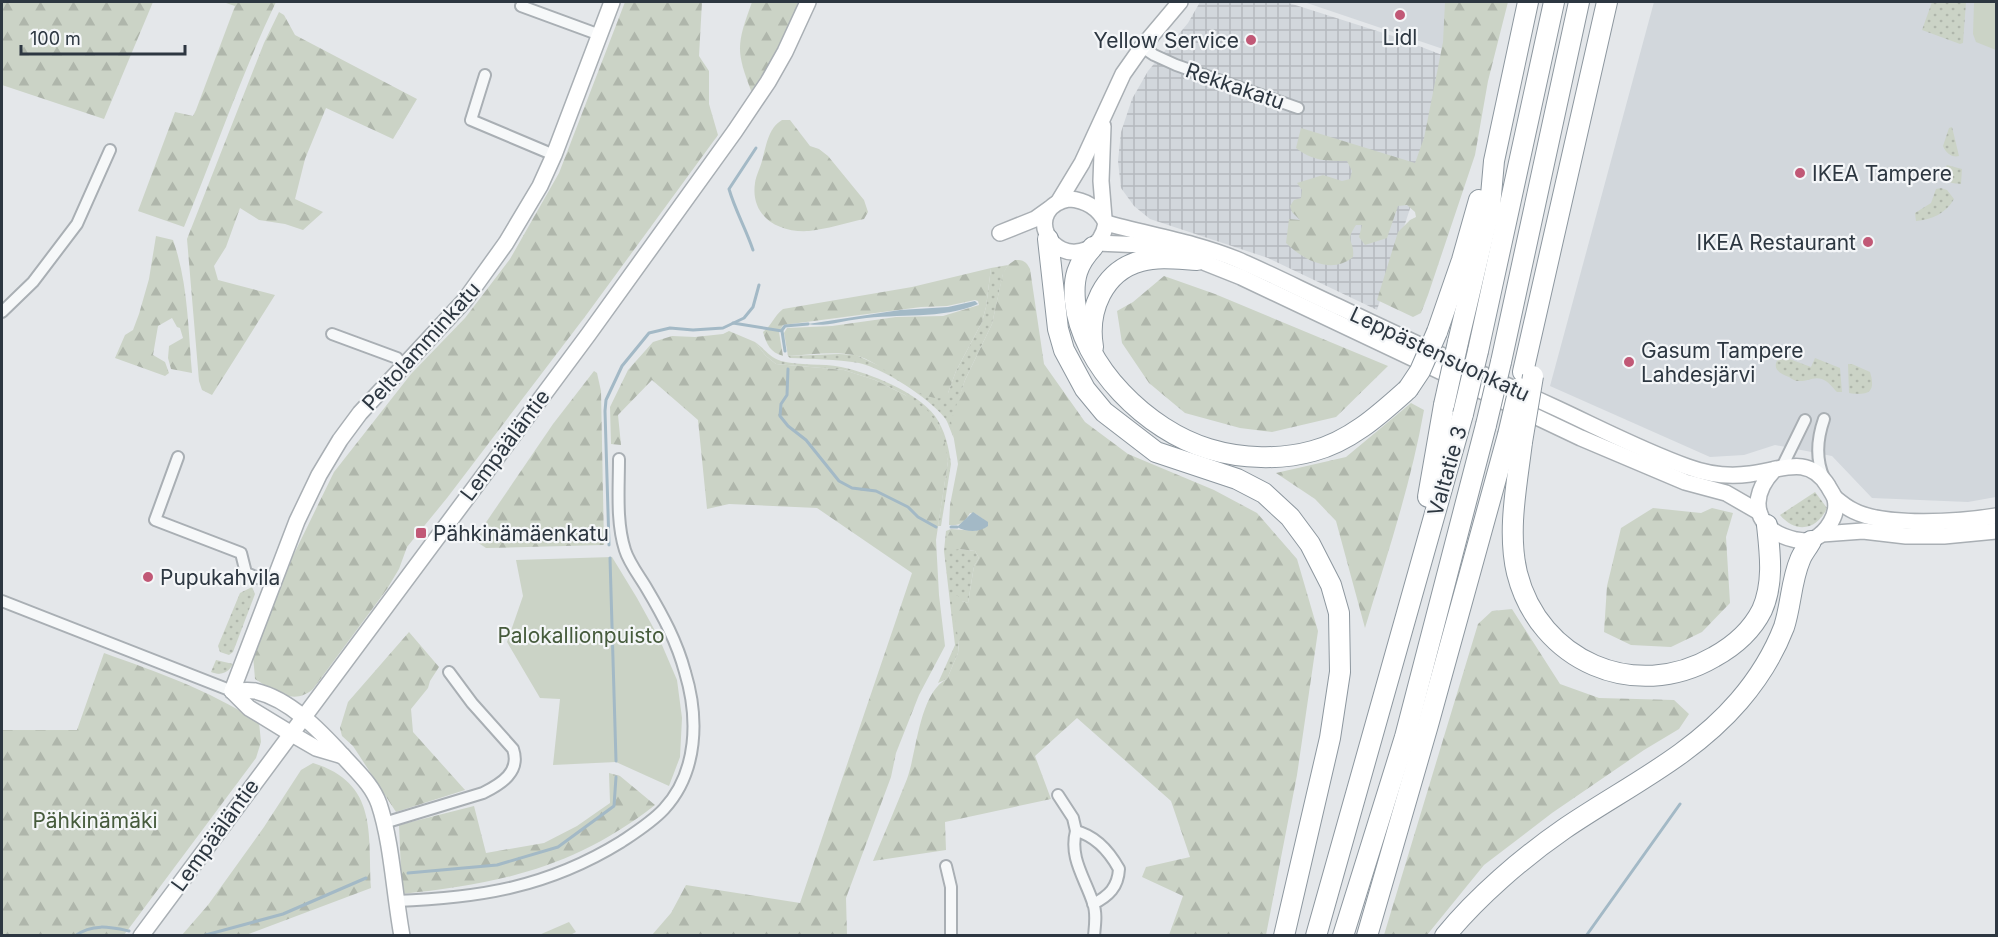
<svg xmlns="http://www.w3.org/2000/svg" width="1998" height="937" font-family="Inter,sans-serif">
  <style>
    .built { fill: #d2d7dc }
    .industrial { fill: url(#industrial-grid) }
    .grass { fill: url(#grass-dots) }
    .forest { fill: url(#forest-firs) }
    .park { fill: #cbd3c6 }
    .water { fill: #a3b9c6 }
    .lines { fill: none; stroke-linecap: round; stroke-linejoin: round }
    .stream { stroke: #a3b9c6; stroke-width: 3 }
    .street-casing { stroke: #a9afb4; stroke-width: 14 }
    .secondary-casing { stroke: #a9afb4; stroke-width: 18 }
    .highway-casing { stroke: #8d979f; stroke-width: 22 }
    .street { stroke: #f6f8f9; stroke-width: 10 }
    .secondary { stroke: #fff; stroke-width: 15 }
    .highway { stroke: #fff; stroke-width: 20 }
    .highway-bridge-casing { stroke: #8d979f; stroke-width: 22; stroke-linecap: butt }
    .highway-bridge { stroke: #fff; stroke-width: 20 }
    .poi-dot { fill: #c15876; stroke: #f4f6f8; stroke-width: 2 }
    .labels { text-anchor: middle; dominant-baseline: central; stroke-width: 4.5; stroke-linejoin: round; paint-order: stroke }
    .poi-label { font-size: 21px; fill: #2d3741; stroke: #f4f6f8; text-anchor: start }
    .street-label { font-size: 21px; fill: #2d3741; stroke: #f4f6f8 }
    .park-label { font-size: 21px; fill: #465b3c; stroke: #f4f6f8 }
  </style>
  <defs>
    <pattern id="industrial-grid" width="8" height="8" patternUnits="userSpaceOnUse" patternTransform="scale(1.5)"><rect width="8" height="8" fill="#d2d7dc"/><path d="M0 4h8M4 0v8" fill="none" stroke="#b5b9be"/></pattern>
    <pattern id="grass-dots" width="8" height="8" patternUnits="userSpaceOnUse" patternTransform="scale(1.5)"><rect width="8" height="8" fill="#cbd3c6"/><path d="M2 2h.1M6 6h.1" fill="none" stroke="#afb6ab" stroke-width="1.8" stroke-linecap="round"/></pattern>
    <pattern id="forest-firs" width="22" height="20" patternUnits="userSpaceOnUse" patternTransform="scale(1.5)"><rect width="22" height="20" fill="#cbd3c6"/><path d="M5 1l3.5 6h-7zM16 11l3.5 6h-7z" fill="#afb6ab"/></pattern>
  </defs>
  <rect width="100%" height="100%" fill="#e4e7ea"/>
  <g class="built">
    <polygon points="1304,2 1449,2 1446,50"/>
    <polygon points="1654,2 1996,2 1996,497 1968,502 1872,498 1832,456 1775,445 1744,455 1710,457 1550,386"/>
  </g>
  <polygon class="industrial" points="1200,2 1286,2 1396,37 1442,55 1430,147 1377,310 1268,258 1150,219 1134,206 1121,188 1118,161 1121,132 1132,99 1148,71 1188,23"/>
  <g class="grass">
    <polygon points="1932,2 1966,2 1963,43 1960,44 1922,30"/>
    <path d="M1952 127 1959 156C1952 158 1946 153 1943 146L1949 128Z"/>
    <path d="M1947 165 1962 169 1961 184C1951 183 1943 183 1942 171Z"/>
    <path d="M1941 188 1947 190 1954 199C1946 213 1932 220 1916 221L1915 213 1931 203 1936 189Z"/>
    <path d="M1008 265 1003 274 992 324 965 380 952 421 954 438C950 431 949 423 944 417 929 398 883 368 859 363 836 359 812 359 790 358L788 356 839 354 856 355 884 368 904 382 948 393 956 371 982 322 986 307 991 268Z"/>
    <path d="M755 342C764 348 769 357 781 361 800 366 822 363 841 367 870 373 917 392 935 416 945 430 949 448 951 464L941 526H938L948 461 939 426 905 395 875 380 844 370 776 364 766 356Z"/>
    <path d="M1779 357H1784L1811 367 1815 358 1840 368 1842 392H1837C1832 387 1829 382 1822 379 1813 376 1807 382 1798 381 1795 381 1792 379 1789 377 1779 373 1771 369 1779 357Z"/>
    <path d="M1848 364H1852L1870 372C1876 392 1869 396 1849 393Z"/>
    <path d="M1815 492 1827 508C1817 530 1796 534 1780 515Z"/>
    <polygon points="951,529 948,535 959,549 975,551 979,558 974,566 968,603 962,601 958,653 947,679 938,683 955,645 944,551 946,531"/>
    <polygon points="252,587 255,594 233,652 229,655 220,652 218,646 240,593"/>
    <path d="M216 660 233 664C228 673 221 676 211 672Z"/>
  </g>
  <g class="forest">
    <polygon points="2,2 153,2 104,119 2,85"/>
    <path d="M223 2H276C241 75 215 152 184 227L138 211 175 112 193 116 196 110 235 6Z"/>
    <path d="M625 2H702L699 56 709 71V104L718 135 587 314 447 498 407 547 399 569 387 589 313 689C294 706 274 691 255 679L253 655 293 556 334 472 411 374 465 318 510 259 559 173Z"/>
    <path d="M752 2H798L788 32 752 93C735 50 737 44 752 2Z"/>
    <path d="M1445 2H1508L1488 81 1475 155 1428 295 1421 313 1413 317 1377 300 1398 232 1410 220 1416 217 1415 212 1407 205 1398 206 1387 238 1365 245 1359 237 1362 225H1356C1344 243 1355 240 1353 257 1332 275 1303 260 1286 243L1289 219 1300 220 1292 212 1290 206 1294 200 1301 198 1302 190 1297 183 1323 175 1342 181 1350 179 1352 171 1347 161C1327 161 1312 161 1296 148L1301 128 1415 163 1424 138 1443 42Z"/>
    <polygon points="279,12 284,15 295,35 417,99 393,139 326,108 305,159 295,199 323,212 303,230 285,224 259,220 240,208 226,247 214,266 218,280 275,295 212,395 202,390 199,381 187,239 264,43"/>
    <path d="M782 120H790L810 146 819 149 828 156 864 200 868 212 864 219C846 223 827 229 809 231 779 233 750 217 755 183 756 176 760 168 762 161 766 147 768 128 782 120Z"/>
    <path d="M156 236 173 240C188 282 188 328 192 373L171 369 168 358 169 346 183 338 180 328 177 327 172 318 158 326 153 355 165 362 169 373 165 376 115 358 125 335 133 330 139 314 149 279Z"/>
    <path d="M1015 260C1023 260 1026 261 1030 269L1044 364 1085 422 1128 454 1214 490 1257 513 1297 559 1318 631 1297 775 1266 935H1169L1183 896 1142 877 1146 867 1190 857 1171 801 1077 718 1035 756 1051 799 945 822 946 850 873 861C884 834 896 807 907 779 917 752 919 693 947 679L958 653 959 643 951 596H958L962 601 968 603 974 566 979 558 975 551 959 549 947 552 948 535 951 529 976 531 983 519 976 514 970 513C965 522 960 526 949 525L950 505 958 464 951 421 965 380 992 324 1003 273 1008 265Z"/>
    <path d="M991 268 986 307 982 322 956 371 948 393 942 398C914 401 884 361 854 355 833 351 809 355 788 356L784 333 787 328 832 326 896 317 943 316 979 305 978 301 975 300 947 306 921 307 783 325 779 332 783 356C770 352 767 345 763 332 772 325 774 316 783 309L912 287Z"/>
    <polygon points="1164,276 1215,294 1388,366 1336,417 1272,432 1240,428 1185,413 1149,383 1122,343 1117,311 1133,302"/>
    <polygon points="729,331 755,342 766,356 776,364 844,370 875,380 905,395 927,410 939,426 945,444 948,461 936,540 939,595 945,646 919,695 896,753 891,777 846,898 847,935 652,935 671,913 686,885 800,903 912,573 817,508 729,504 707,509 698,420 652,380 618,415 621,445 611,444 610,407 628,370 653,342 672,336 695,337 723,334"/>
    <polygon points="594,371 597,373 601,391 604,545 486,548 474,540 553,424"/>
    <path d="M1411 403 1424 410C1411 484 1387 555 1365 628L1336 521 1315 499 1276 473 1346 457Z"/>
    <polygon points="1653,508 1701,513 1712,508 1733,513 1726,537 1730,603 1702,632 1671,647 1631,645 1604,632 1607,586 1621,528"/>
    <polygon points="1512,609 1560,684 1599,698 1674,700 1689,714 1679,729 1644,750 1552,813 1484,865 1427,935 1384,935 1478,624 1492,611"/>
    <polygon points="409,632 439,667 430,681 428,688 411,709 413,732 465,790 396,812 353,746 342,736 340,728 348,702"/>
    <path d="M104 653C160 673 208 690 259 722L261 742 256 758 124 935 2 936V730H77Z"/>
    <path d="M313 763C378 783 368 833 371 888L246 935H182L208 905 264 827 301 770Z"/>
    <path d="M609 773 620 776 655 805C576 867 500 884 402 894L399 825 474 806 486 853 544 843 577 826 610 803Z"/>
  </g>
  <g class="park">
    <polygon points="1974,2 1996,2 1996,50 1976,42 1973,34"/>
    <polygon points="612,557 637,598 659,638 677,680 682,718 680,757 669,786 616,762 553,765 560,699 540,698 507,642 523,596 516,560"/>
    <polygon points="569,922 576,932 570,935 539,935"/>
  </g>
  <g class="water">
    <path d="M975 301 978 304C941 320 899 313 859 319 842 321 825 327 808 324L900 310 948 307Z"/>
    <path d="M973 512 988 522V526C979 533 966 532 957 527Z"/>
  </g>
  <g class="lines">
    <g class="stream">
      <path d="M753 250C746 229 735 210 729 189L756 148"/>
      <polyline points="733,323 782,331 785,351"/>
      <polyline points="782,330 785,326 808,324"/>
      <polyline points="788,369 787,395 781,404 780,416 788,426 806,440 839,481 852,488 876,491 908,507 918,517 936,527"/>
      <polyline points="951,527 957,527"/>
      <polyline points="609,545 605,411 606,400 622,366 649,333 670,328 693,330 723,328 744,318 753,307 759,285"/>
      <polyline points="610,558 616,761"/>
      <polyline points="408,873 497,865 558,847 614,806 616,777"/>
      <path d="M75 936C92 923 110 927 129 931"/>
      <polyline points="202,936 283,914 366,878"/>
      <polyline points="1586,936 1680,804"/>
    </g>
    <g class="street-casing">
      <g id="street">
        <polyline points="521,6 600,35"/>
        <polyline points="1142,47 1154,55 1176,65 1298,108"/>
        <polyline points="485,75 471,120 554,155"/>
        <polyline points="2,312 33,282 77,224 110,150"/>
        <polyline points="332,334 397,358 404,366"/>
        <polyline points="178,457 155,520 241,553 246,573 273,584"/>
        <polyline points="1782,467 1805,420"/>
        <path d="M1824 478C1815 458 1817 439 1824 419"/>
        <polyline points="2,601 232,691"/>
        <polyline points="1058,795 1073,818 1076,831"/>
        <path d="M384 823 483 793C501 784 521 772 513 749L472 703 449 672"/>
        <polyline points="946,866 951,887 951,936"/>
        <path d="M396 901C480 898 548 887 621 842 636 832 652 822 664 809 698 772 699 718 685 672 677 642 663 616 647 589 640 577 629 563 625 550 616 522 619 489 619 459"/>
        <path d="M1093 904C1109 896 1118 887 1119 869 1109 851 1096 836 1076 831 1069 858 1085 878 1093 903 1097 913 1095 925 1094 936"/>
      </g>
    </g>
    <g class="secondary-casing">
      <g id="secondary">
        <polyline points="1103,126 1101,181 1104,218"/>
        <path d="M1069 199C1085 200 1099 208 1106 223 1104 235 1099 244 1088 249 1049 266 1023 208 1069 199Z"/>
        <polyline points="1059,201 1082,163 1123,74 1142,47 1180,2"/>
        <path d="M1106 223C1149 235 1194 242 1236 259 1271 274 1306 292 1341 308 1412 342 1484 375 1556 408 1599 428 1643 451 1688 467 1707 474 1729 477 1750 474 1779 471 1808 453 1828 486 1830 490 1834 495 1835 499 1839 514 1827 532 1814 539 1809 542 1802 541 1796 540 1755 531 1746 499 1775 469"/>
        <polyline points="1000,233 1035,219 1049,209"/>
        <polyline points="1097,243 1143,245 1173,250 1241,277 1581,438 1685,482 1726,493 1759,512"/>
        <path d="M1835 498C1841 503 1847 508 1854 511 1886 527 1961 522 1996 516"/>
        <polyline points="1822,534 1863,531 1906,536 1944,536 1996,531"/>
        <polyline points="232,691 297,521 319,475 340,440 360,413 465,300 506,243 540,186 554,155 612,2"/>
        <path d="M232 691C239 691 248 690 255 691 290 699 320 731 343 756 356 771 372 784 379 804 392 843 394 893 402 936"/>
        <polyline points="232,691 249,708 290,733 316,748 343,756"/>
        <polyline points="141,936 588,335 735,131 768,82 785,52 808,2"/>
      </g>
    </g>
    <g class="highway-casing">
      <g id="highway">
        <polyline points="1048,239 1058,329 1064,350 1085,389 1104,412 1156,452 1237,479 1264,493 1290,517 1310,544 1331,585 1339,613 1340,672 1330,738 1284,936"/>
        <path d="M1093 247C1077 264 1073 278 1075 301 1081 366 1148 431 1209 449 1242 459 1281 460 1313 451 1351 441 1380 414 1408 389"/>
        <polyline points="1437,332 1462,260 1479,200"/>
        <polyline points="1458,342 1490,207 1494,161 1528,2"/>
        <path d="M1093 347C1087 311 1103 271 1141 261 1159 256 1179 259 1197 260"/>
        <polyline points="1478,351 1554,2"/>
        <polyline points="1501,362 1579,2"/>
        <polyline points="1523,372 1607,2"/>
        <path d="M1522 442C1517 484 1507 531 1517 573 1539 661 1635 703 1714 657 1734 646 1752 630 1762 610 1774 583 1770 553 1767 525"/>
        <polyline points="1428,497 1444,405"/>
        <polyline points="1316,936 1463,414"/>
        <polyline points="1343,936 1405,737 1486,425"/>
        <polyline points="1367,936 1428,725 1508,435"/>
        <path d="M1445 936C1477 897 1522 858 1564 829 1624 788 1691 757 1739 701 1757 680 1774 653 1784 627 1791 606 1791 581 1800 560 1802 554 1808 547 1811 541"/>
      </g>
    </g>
    <use href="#street" class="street"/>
    <use href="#secondary" class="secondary"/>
    <use href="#highway" class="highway"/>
    <g class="highway-bridge-casing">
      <g id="highway-bridge">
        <polyline points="1408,389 1420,371 1437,332"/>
        <polyline points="1444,405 1458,342"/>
        <polyline points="1463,414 1478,351"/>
        <polyline points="1486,425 1501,362"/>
        <polyline points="1508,435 1519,388"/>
        <polyline points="1522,442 1533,376"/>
      </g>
    </g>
    <use href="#highway-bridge" class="highway-bridge"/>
  </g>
  <g class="poi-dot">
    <circle cx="1400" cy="15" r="6"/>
    <circle cx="1251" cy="40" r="6"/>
    <circle cx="1800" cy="173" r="6"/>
    <circle cx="1868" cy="242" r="6"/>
    <circle cx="1629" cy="362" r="6"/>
    <rect x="415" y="527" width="12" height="12" rx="3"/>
    <circle cx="148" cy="577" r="6"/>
  </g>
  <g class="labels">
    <g class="poi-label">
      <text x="1400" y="37" text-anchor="middle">Lidl</text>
      <text x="1239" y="40" text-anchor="end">Yellow Service</text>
      <text x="1812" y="173">IKEA Tampere</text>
      <text x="1856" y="242" text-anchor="end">IKEA Restaurant</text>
      <text x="1641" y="350">Gasum Tampere<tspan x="1641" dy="24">Lahdesjärvi</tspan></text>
      <text x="433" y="533">Pähkinämäenkatu</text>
      <text x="160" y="577">Pupukahvila</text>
    </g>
    <g class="street-label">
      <text transform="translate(1235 86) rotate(19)">Rekkakatu</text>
      <text transform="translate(421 346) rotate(-48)">Peltolamminkatu</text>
      <text transform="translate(1440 354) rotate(25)">Leppästensuonkatu</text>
      <text transform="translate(505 445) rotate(-53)">Lempääläntie</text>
      <text transform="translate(1447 471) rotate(-74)">Valtatie 3</text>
      <text transform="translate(215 835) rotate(-54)">Lempääläntie</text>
    </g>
    <g class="park-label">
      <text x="581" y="635">Palokallionpuisto</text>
      <text x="95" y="820">Pähkinämäki</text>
    </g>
  </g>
  <rect width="1998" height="937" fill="none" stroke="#2d3741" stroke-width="6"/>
  <path d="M21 45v9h164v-9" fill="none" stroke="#2d3741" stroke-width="3"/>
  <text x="30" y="45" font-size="18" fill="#2d3741" stroke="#f4f6f8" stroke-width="4.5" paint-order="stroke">100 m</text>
</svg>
